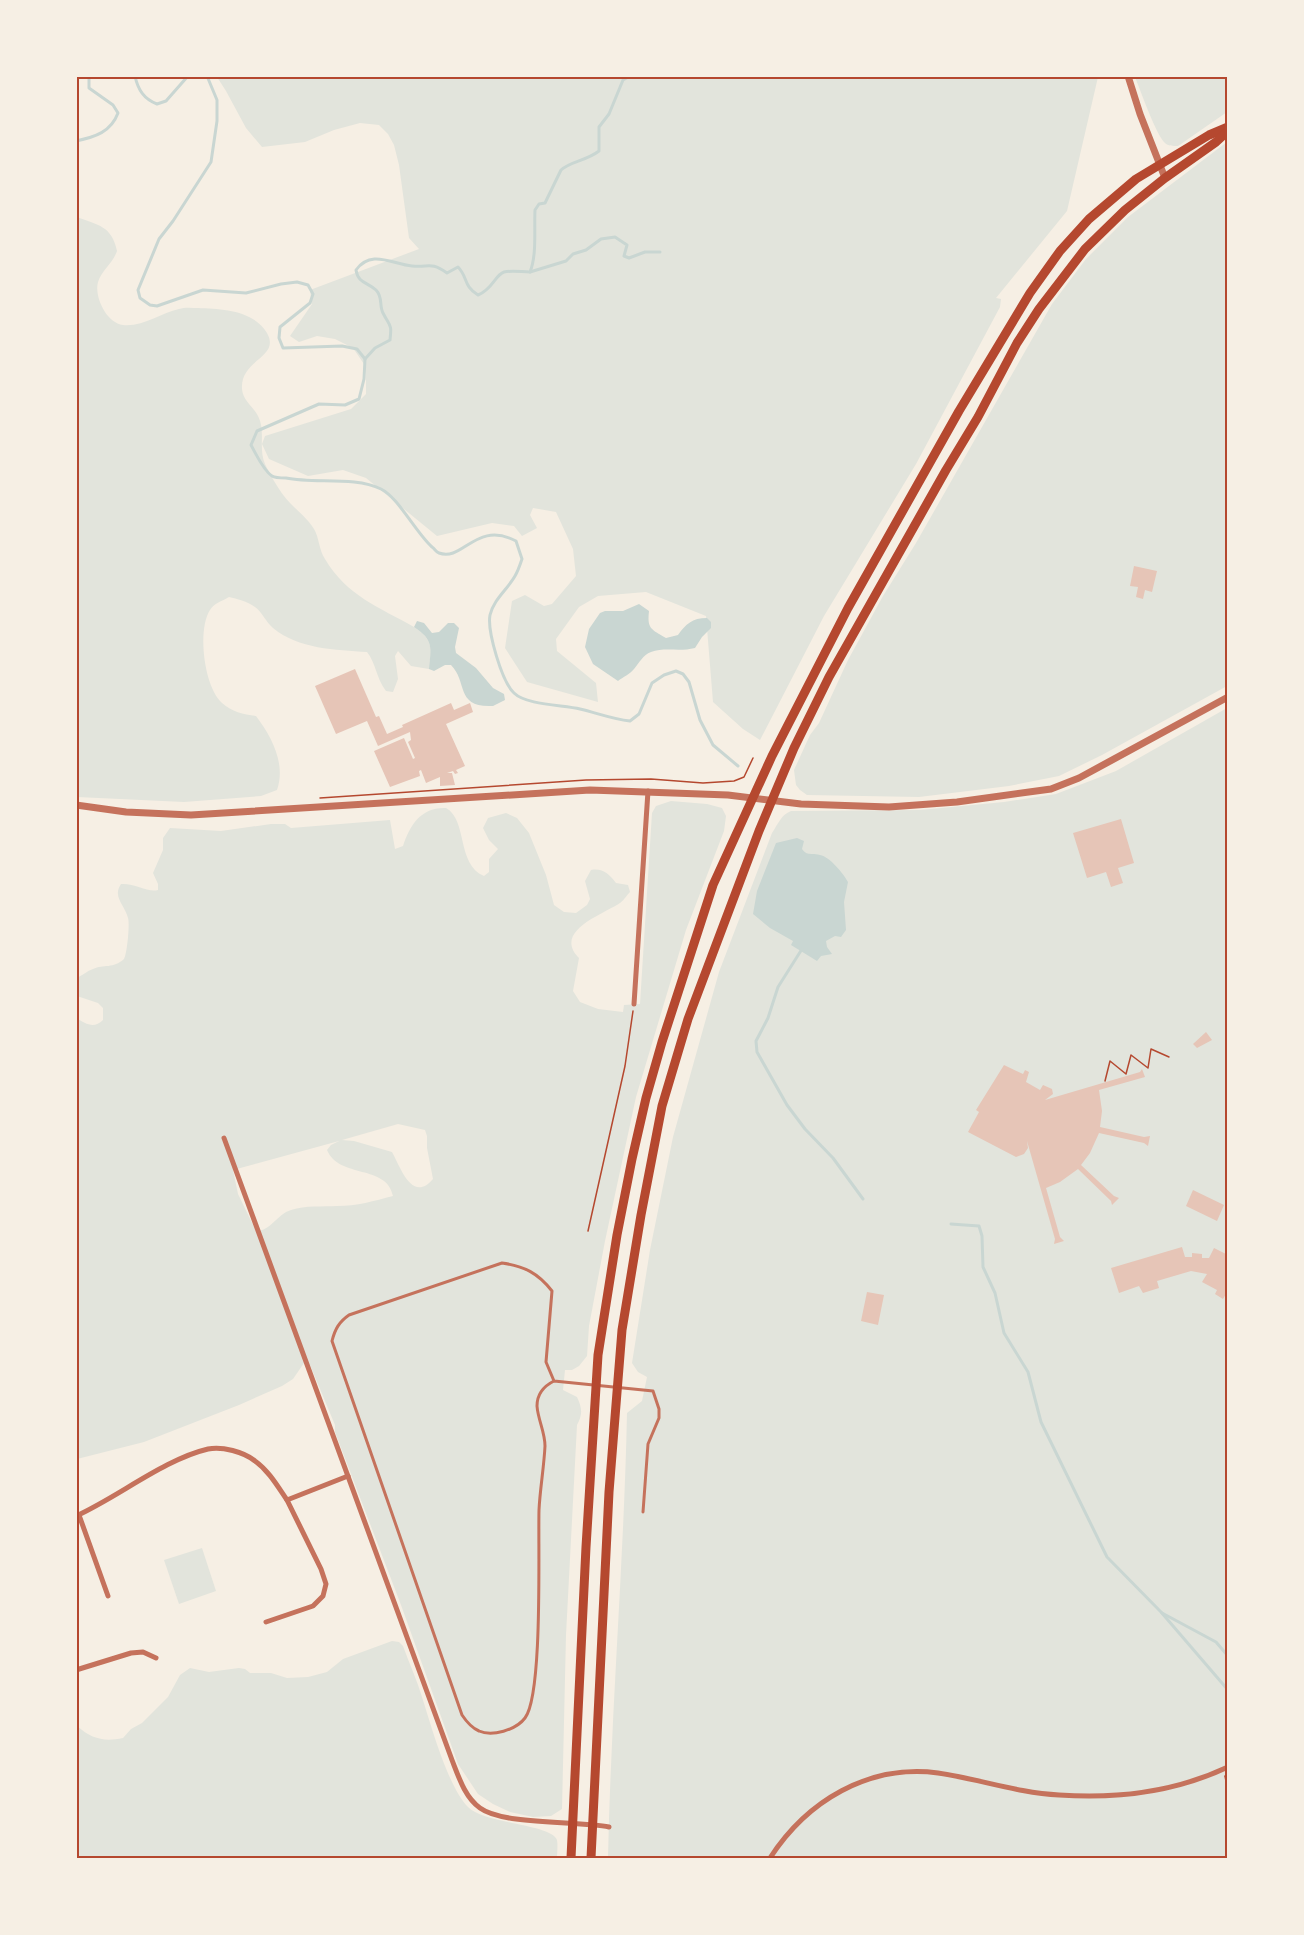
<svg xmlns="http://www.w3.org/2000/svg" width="1304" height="1935" font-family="Helvetica,sans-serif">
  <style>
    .green { fill: #e2e4dc; fill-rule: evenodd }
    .water { fill: #c9d6d2 }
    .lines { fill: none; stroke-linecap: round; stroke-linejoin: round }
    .stream { stroke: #c9d6d2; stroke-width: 3 }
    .building { fill: #e6c5b7 }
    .path { stroke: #b5482f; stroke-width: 1.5 }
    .service { stroke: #c5725c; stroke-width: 3 }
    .minor { stroke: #c5725c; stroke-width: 5 }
    .tertiary { stroke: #c5725c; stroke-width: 7 }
    .trunk { stroke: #b5482f; stroke-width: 9 }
    .neatline { fill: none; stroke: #b5482f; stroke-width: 2 }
  </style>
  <rect width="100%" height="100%" fill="#f6efe4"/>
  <g class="green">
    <polygon points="877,76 1098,77 1067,211 996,298 1001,299 1000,307 916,464 824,616 760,740 743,729 713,702 706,616 646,592 598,596 579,607 556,639 557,651 596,683 598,702 527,682 505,648 512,601 525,595 544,606 552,604 576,576 573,549 556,512 533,508 530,515 537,528 522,536 514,526 492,523 437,536 366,478 343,470 308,476 269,459 262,444 265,436 351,409 366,394 366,367 353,348 335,339 317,336 299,342 290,336 312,304 310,290 419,249 409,238 399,165 394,145 388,134 379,125 360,123 334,130 305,142 262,147 246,128 226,91 217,77 872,77 866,80"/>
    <path d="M1135 77H1227V112L1178 146C1173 146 1168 146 1165 143 1156 135 1140 89 1135 77Z"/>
    <polygon points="1227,142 1227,686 1102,755 1059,776 1009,786 919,797 807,795 800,790 796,785 794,770 810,735 819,723 848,660 883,596 916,543 1052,304 1086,259 1128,217"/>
    <path d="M77 217C98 225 112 226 117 251 113 263 102 270 98 282 94 296 106 323 123 325 143 327 161 313 179 309 185 307 192 308 198 308 222 309 253 310 267 333 281 358 240 359 242 389 243 401 253 406 258 416 266 431 258 448 265 464 270 474 277 487 284 496 292 507 307 517 314 529 319 537 319 550 325 559 347 596 379 607 414 627 434 640 431 648 429 669L411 666 398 651 395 656 398 679 393 692 386 691C376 678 376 663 367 652 336 650 298 649 273 628 266 622 262 612 255 607 247 601 237 599 229 597 222 601 213 604 210 610 197 630 204 687 222 703 232 712 243 714 256 716 272 737 286 764 277 790L261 796 184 802 77 797Z"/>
    <path d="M1227 708V1858H608C611 1710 624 1561 627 1413L642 1401 647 1377 638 1372 632 1363 650 1250 673 1137 719 972 772 833C778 824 781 815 791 811L920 810 1004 802 1056 794 1116 771Z"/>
    <path d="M671 801 707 804 722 808 726 816 724 831 686 930 636 1097 605 1241 589 1326 587 1356 579 1366 572 1370H565L563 1390 577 1397C582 1408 583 1414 577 1425L566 1635 562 1809 551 1816 533 1817 510 1812 493 1804 478 1794 458 1764 401 1605 335 1432V1425L310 1365 304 1363 293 1379 282 1386 239 1405 144 1442 77 1459 76 1018C86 1024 94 1029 103 1020V1008L98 1003 77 996V978C83 975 87 971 93 969 104 964 113 969 124 959 127 955 130 923 128 918 125 905 112 897 121 884 135 883 148 893 158 890V884L153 873 163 850V838L170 828 221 831 271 824H285L291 828 390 820 395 849 403 846C410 825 421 807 446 808 468 820 456 864 484 876L489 872V859L498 849 489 840 483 828 488 818 506 813 517 818 529 833 546 875 554 905 564 912 576 913 587 905 590 899 585 881 591 870C603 868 609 874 616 883L628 885 630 892C627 895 624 900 620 903 604 914 552 931 579 958L573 991 580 1002 598 1009 623 1012 624 1005 640 1004 652 813 656 806ZM398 1124 425 1130 427 1136V1148L433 1179C412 1204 400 1166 392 1152L354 1141 342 1140ZM339 1141 331 1145 327 1150C339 1179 387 1164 393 1196 374 1201 357 1206 337 1206 322 1207 306 1205 291 1210 277 1214 271 1231 256 1231L238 1194 233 1170Z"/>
    <polygon points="202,1548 216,1591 179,1604 164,1560"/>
    <path d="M392 1641 399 1642 403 1646C409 1663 417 1680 422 1697 431 1725 448 1787 468 1807 484 1824 551 1824 557 1840 558 1845 557 1854 557 1858H77V1726C92 1739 104 1742 123 1738L131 1729 142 1723 168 1697 180 1675 190 1668 209 1672 239 1668 245 1669 250 1673H271L287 1678 308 1677 327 1672 343 1659Z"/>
  </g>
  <g class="water">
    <path d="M639 604 649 611C647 629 651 629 666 638L678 635C686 624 692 618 707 618L711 622V628L702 637 695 648C680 652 664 647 651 652 643 655 639 663 634 669 630 674 623 677 618 681L593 664 585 647 589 629 600 613 605 611H623Z"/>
    <path d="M417 621 424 623 432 633 439 632 448 623H454L459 628 455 647 456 653 476 668 493 688 504 694 505 700 493 706C455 708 468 682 451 665H445L434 671 429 669C431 648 434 640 414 627Z"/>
    <path d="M797 838 804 841 802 849C808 857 811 852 820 855 830 857 843 873 848 882L844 902 846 930 841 937 835 936 826 941 827 947 832 954 821 956 817 961 791 945 793 941 770 928 753 914 757 891 776 843Z"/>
  </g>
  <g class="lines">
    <g class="stream">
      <path d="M135 76C138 90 144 99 157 104L166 101 188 76"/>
      <path d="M207 76 217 100V121L211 162 173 221 159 239 138 290 140 298 150 305 157 306 203 290 246 293 281 284 297 282 308 285 313 294 310 303 280 327 279 338 283 348 342 346 357 349 365 359 364 379 359 399 345 405 319 404 257 431 251 445C256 454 263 470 272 476 275 478 282 478 286 478 315 484 354 476 381 489 398 497 416 533 432 547 435 549 436 552 439 553 463 562 476 520 516 541L522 559C520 565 518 571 515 576 507 590 494 599 490 615 487 631 502 682 514 693 526 705 563 705 580 709 597 713 612 719 630 721L639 714 652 683 664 675 676 671 683 674 689 682 700 720 713 745 738 766"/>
      <path d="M76 141C95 137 111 132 118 113L113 105 89 88V76"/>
      <polyline points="530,272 566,261 573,254 586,250 601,239 615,237 627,245 624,256 629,258 645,252 660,252"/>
      <path d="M365 359 375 348 390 340C392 323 390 327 383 313 379 305 383 297 376 290 367 282 358 283 356 270 371 249 392 264 412 266 429 268 430 261 447 273L458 267C468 277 463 286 478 295 493 289 495 275 504 272 512 270 522 272 530 272 537 255 534 229 535 210L539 204 545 203 561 170C571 161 586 161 599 151V127L609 114 623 80 630 76"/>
      <polyline points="802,949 778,987 768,1018 756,1041 757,1052 787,1105 805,1129 833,1158 863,1199"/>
      <polyline points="951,1224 979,1226 982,1236 983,1267 995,1293 1004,1333 1028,1372 1041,1422 1107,1557 1161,1612 1228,1690"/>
      <polyline points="1162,1613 1216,1642 1228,1656"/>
    </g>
  </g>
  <g class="building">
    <polygon points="1134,566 1157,571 1152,592 1145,590 1143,599 1136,597 1138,587 1130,586"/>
    <polygon points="355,669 376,717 379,716 387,734 403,727 402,725 451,703 454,710 470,703 473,712 446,724 465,766 456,770 458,773 455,774 453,771 447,773 452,773 455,785 440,786 440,777 426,783 421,770 419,771 420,776 390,787 374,751 404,738 413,759 415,758 408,742 411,740 410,732 378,746 367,721 336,734 315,686"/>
    <polygon points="1121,819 1134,863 1118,868 1123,883 1111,887 1106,872 1087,878 1073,833"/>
    <polygon points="1206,1032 1212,1040 1197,1048 1193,1044"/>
    <polygon points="1004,1065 1023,1074 1025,1070 1029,1072 1026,1082 1040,1090 1043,1085 1052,1089 1053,1094 1045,1100 1140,1072 1142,1069 1145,1077 1099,1090 1102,1111 1100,1127 1144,1137 1150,1136 1148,1146 1144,1143 1099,1133 1090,1153 1081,1165 1114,1196 1119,1198 1112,1205 1111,1201 1078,1169 1060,1182 1046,1188 1060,1237 1064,1241 1054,1244 1055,1239 1027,1141 1028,1148 1024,1154 1016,1157 968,1132 979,1112 976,1110"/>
    <polygon points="1193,1190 1224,1205 1217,1221 1186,1206"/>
    <polygon points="1182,1247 1185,1257 1192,1257 1192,1253 1202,1254 1202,1258 1209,1258 1214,1248 1228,1255 1228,1295 1226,1294 1223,1299 1215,1294 1217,1290 1202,1282 1207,1274 1191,1271 1157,1281 1159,1288 1143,1293 1139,1286 1119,1293 1111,1268"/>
    <polygon points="867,1292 884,1295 878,1325 861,1321"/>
  </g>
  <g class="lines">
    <g class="path">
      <polyline points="320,798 586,780 651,779 703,783 734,781 744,777 753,758"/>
      <polyline points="1105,1081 1110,1061 1126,1074 1131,1055 1148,1068 1151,1049 1169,1057"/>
      <polyline points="588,1231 625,1066 633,1011"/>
      <polyline points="1225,1776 1228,1791"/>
      <polyline points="1228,1825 1228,1840"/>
    </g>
    <path class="service" d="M554 1381 546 1362 552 1291C538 1273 524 1266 502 1263L349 1315C339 1322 335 1329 332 1341L462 1715C466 1721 472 1728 479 1731 492 1737 516 1730 525 1718 543 1695 538 1547 539 1510 540 1489 544 1467 545 1446 545 1432 538 1420 537 1406 537 1394 544 1386 554 1381L653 1391 659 1409V1418L648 1444 643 1512"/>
    <g class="minor">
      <polyline points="634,1004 648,791"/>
      <path d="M224 1138 452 1760C459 1778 465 1797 480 1808 503 1825 578 1821 609 1827"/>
      <polyline points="79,1515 108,1596"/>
      <path d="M76 1516C118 1497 165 1459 208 1449 222 1446 244 1452 255 1461 269 1471 278 1487 287 1500L348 1476"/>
      <polyline points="266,1622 313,1606 323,1596 326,1584 321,1569 287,1500"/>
      <polyline points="76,1670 131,1653 143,1652 156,1658"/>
      <path d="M770 1858C807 1801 868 1764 938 1773 979 1779 1018 1793 1059 1795 1116 1799 1175 1792 1228 1767"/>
    </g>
    <g class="tertiary">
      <polyline points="1128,76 1140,114 1165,178"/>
      <polyline points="76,805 126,812 191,815 590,790 728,795 801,804 889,807 957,802 1051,789 1079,778 1228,697"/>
    </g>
    <g class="trunk">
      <polyline points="571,1858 586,1547 598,1355 617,1235 632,1159 646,1098 662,1042 713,885 772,756 848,608 959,411 1030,293 1060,251 1089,219 1136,179 1209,135 1228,127"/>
      <polyline points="591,1858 609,1492 622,1330 641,1215 662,1106 688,1019 759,831 794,748 829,677 946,470 978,417 1017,343 1039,309 1085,249 1125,210 1165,178 1216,142 1228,131"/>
    </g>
  </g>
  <rect width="1304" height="1935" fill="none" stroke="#f6efe4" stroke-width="156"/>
  <rect x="78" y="78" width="1148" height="1779" class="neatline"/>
</svg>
